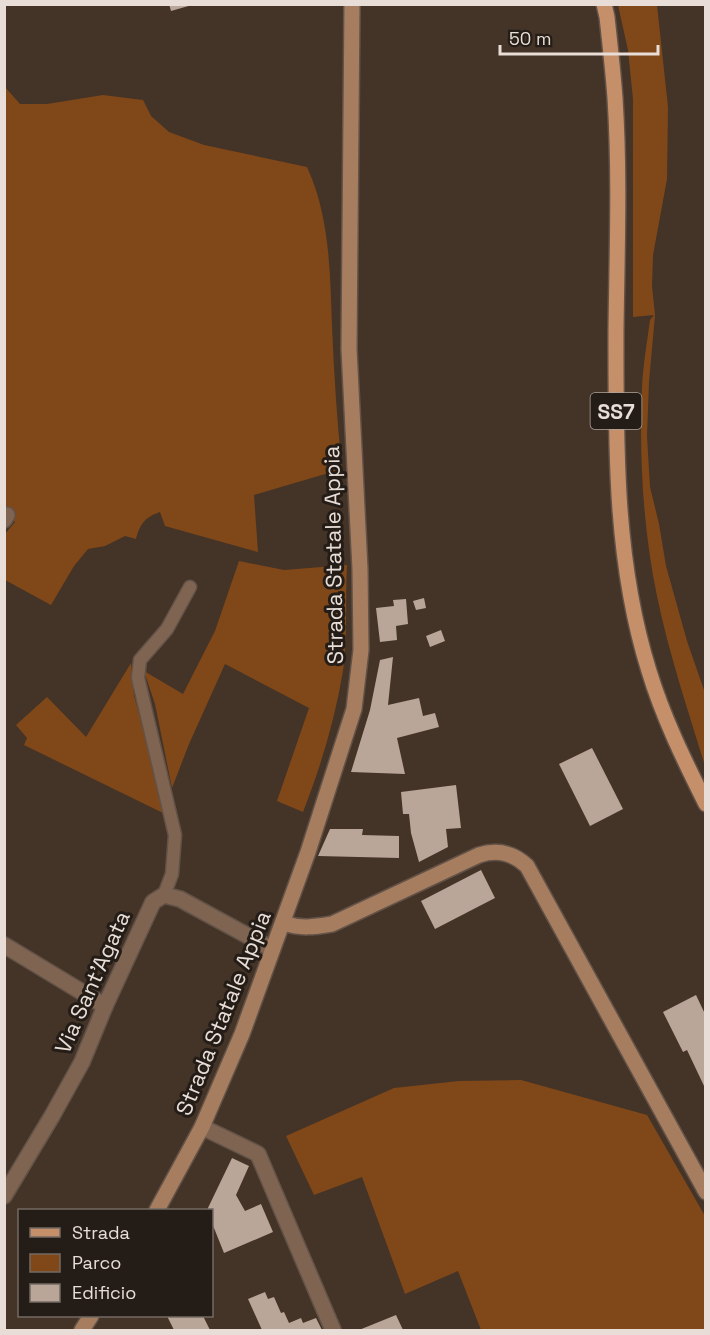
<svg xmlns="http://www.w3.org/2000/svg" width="710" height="1335" font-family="'Space Grotesk',sans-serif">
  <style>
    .green { fill: #804818 }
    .building { fill: #baa698 }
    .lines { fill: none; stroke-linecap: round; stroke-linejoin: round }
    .lane-casing { stroke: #625247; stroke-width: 15 }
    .street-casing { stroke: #625247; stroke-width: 18 }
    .secondary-casing { stroke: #625247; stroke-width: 18 }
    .primary-casing { stroke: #625247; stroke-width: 18 }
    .lane { stroke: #7f6452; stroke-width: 12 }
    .street { stroke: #7f6452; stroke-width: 15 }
    .secondary { stroke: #a77d5f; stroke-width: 15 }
    .primary { stroke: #c58f69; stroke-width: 15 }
    .labels { text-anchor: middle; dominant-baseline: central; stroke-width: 6; stroke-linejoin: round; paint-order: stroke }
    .shield { fill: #241d17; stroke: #aea49d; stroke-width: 1.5 }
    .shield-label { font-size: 21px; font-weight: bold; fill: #e9ded7 }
    .street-label { font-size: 22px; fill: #e9ded7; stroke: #241d17 }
  </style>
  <rect width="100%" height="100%" fill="#443327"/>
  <g class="green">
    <path d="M618 5H657L668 107 667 179 653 255 652 286 655 315 649 382 647 436 650 487 659 524 666 566 687 641 705 693V766C688 710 669 654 657 596 643 529 639 456 642 388 643 365 647 343 650 320L654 315 633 317V99L628 50Z"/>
    <path d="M4 86 20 104H47L103 95 143 100 151 116 169 132 204 145 307 167C330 217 330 272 332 326 334 374 337 422 342 469L254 495 258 552 165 526 160 512C145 517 140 524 136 539L125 536 105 546 88 549 74 566 51 605 5 580V534L15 522 4 504Z"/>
    <path d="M239 561 284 570 347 565C345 600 348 636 343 671 335 719 321 766 303 812L277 801 309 708 225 664 189 744 172 788 155 704 144 671 183 694 215 631Z"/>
    <polygon points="131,663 134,696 154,764 163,813 24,745 27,738 16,725 47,697 86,737"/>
    <polygon points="521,1080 647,1115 705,1216 705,1330 481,1330 458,1271 405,1294 362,1177 314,1195 286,1136 394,1088 459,1081"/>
  </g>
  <g class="building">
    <polygon points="169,4 192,4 192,5 171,11"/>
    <polygon points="424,598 426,608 416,610 413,601"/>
    <polygon points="406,599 408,624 396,626 397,640 380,642 376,608 394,606 393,600"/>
    <polygon points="441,630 445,641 430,647 426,636"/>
    <polygon points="393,657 388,705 419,698 423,716 435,713 439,727 397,738 405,774 351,772 370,710 380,660"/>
    <polygon points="592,748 623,809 590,826 559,764"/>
    <polygon points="456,785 461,828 446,829 448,847 419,862 411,833 409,814 403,814 401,792"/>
    <polygon points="330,829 363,829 362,835 399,836 399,858 318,856"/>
    <polygon points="481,870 495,898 435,929 421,901"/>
    <polygon points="696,995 705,1014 705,1088 687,1050 683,1052 663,1012"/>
    <polygon points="232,1158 249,1166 236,1195 245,1211 261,1204 273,1232 224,1253 212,1223 212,1210 207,1210"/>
    <polygon points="265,1292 268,1299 274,1297 281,1313 284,1312 289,1323 301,1318 303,1323 316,1318 322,1330 262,1330 248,1299"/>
    <polygon points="396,1315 403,1330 359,1330"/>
    <polygon points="167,1316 203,1316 210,1330 174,1330"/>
  </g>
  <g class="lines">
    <g class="lane-casing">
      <polyline id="lane" points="164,895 172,874 175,835 138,678 140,660 167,629 190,587"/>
    </g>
    <g class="street-casing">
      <g id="street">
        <polyline points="4,520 7,515"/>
        <polyline points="4,945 105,1006"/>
        <polyline points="202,1127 258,1154 333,1330"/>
        <polyline points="4,1196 52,1116 82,1062 105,1006 153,902 164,895 180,899 272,949"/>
      </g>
    </g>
    <g class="secondary-casing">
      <g id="secondary">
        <path d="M283 923C301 929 314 927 332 924L479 855C498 849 513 853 527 866L706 1192"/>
        <polyline points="157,1210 202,1127 242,1034 308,852 354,709 361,650 360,569 349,349 352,4"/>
        <polyline points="82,1330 91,1316"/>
      </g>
    </g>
    <g class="primary-casing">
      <path id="primary" d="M604 4 607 17C610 44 613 71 615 98 620 175 617 252 616 329 616 443 614 560 649 671 663 717 684 760 706 804"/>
    </g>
    <use href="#lane" class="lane"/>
    <use href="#street" class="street"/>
    <use href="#secondary" class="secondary"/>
    <use href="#primary" class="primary"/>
  </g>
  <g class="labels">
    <rect class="shield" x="590.5" y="393" width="51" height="36" rx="4.5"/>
    <g class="shield-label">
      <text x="616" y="411">SS7</text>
    </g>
    <g class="street-label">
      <text transform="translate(333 555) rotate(-91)">Strada Statale Appia</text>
      <text transform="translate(92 982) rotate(-66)">Via Sant'Agata</text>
      <text transform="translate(223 1013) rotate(-68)">Strada Statale Appia</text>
    </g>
  </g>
  <rect width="710" height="1335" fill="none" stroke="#e9ded7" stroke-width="12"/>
  <rect x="18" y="1209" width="195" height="108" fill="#241d17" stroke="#736a64" stroke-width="1.5"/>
  <rect x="30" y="1228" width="30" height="9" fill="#c58f69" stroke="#736a64" stroke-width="1.5"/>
  <text x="72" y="1239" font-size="18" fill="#e9ded7">Strada</text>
  <rect x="30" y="1254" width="30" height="18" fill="#804818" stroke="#736a64" stroke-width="1.5"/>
  <text x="72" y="1269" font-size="18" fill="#e9ded7">Parco</text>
  <rect x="30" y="1284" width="30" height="18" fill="#baa698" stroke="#736a64" stroke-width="1.5"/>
  <text x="72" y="1299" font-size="18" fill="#e9ded7">Edificio</text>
  <path d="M500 45v9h158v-9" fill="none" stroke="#e9ded7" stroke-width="3"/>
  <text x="509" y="45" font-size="18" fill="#e9ded7" stroke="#241d17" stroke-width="4.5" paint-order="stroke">50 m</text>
</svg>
